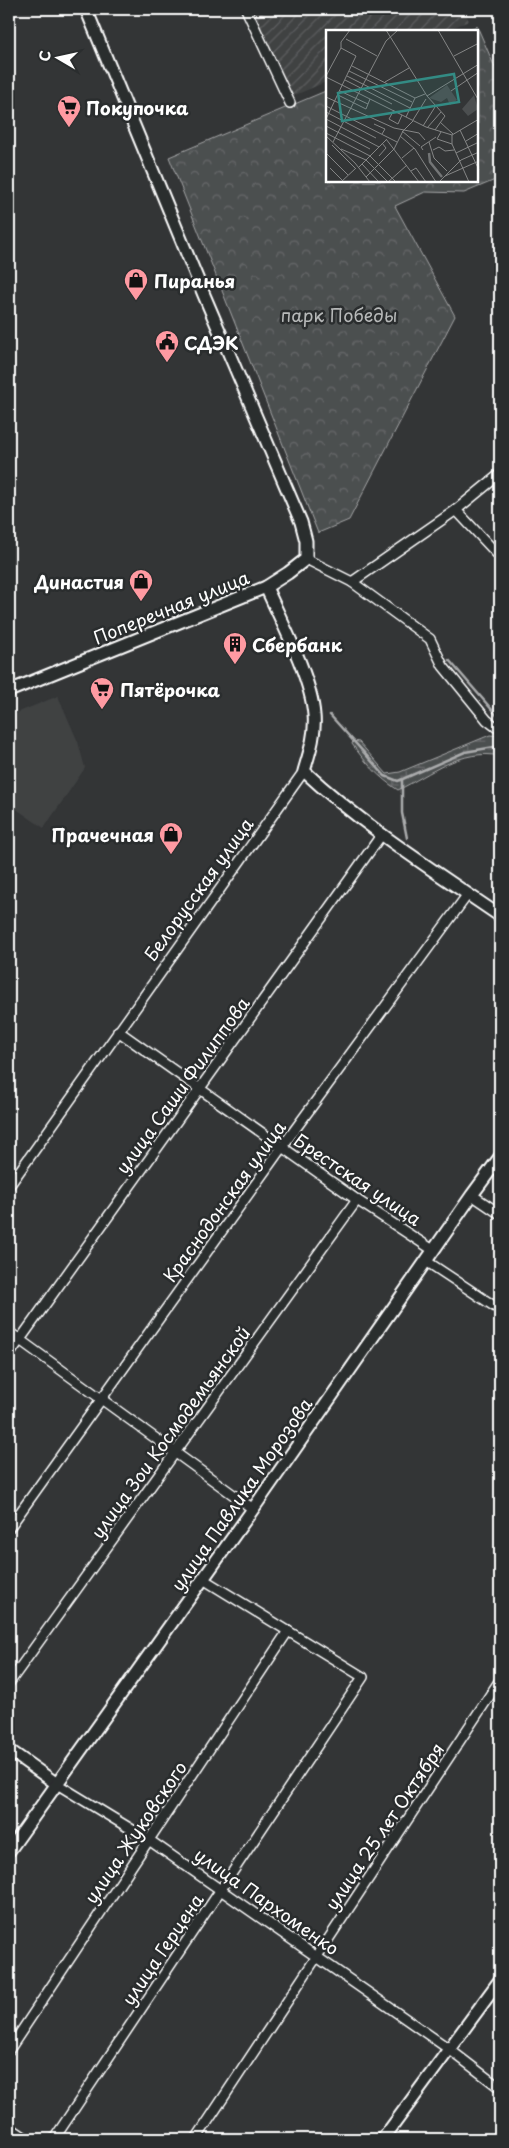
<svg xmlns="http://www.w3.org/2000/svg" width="509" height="2148" font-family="'Playpen Sans',sans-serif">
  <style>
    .built { fill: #404243 }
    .industrial { fill: url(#industrial-furrows) }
    .wetland { fill: url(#wetland-marsh); stroke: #a6a7a8 }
    .park { fill: url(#park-crowns); stroke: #a6a7a8 }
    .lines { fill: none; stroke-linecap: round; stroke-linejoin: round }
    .stream { stroke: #abacad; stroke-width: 2.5 }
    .minor-casing { stroke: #fff; stroke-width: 12 }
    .tertiary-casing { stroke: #fff; stroke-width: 15 }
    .minor { stroke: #2a2d2e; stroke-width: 9 }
    .tertiary { stroke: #2a2d2e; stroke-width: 11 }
    .labels { text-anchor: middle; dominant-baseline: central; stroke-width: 5; stroke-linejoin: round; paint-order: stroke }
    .poi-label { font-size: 18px; font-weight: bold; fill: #fff; stroke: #2a2d2e; text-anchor: start }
    .park-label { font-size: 18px; fill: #b7b9b9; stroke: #2a2d2e }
    .street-label { font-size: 18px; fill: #fff; stroke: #2a2d2e }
    .inset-river { fill: none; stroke: #737576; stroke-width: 2.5 }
    .inset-road { fill: none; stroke: #858686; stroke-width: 1 }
    .view { fill: #338b84; fill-opacity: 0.15; stroke: #338b84; stroke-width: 2.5 }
    .inset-edge { fill: none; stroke: #fff; stroke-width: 2.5 }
  </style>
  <defs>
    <pattern id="industrial-furrows" width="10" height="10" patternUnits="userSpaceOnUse" patternTransform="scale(1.25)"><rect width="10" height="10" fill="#404243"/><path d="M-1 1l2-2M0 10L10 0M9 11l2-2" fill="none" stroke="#5d5e5f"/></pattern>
    <pattern id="wetland-marsh" width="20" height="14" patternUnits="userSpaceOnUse" patternTransform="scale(1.25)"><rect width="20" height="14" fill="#4c4f50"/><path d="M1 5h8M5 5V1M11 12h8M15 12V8" fill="none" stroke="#67696a"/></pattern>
    <pattern id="park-crowns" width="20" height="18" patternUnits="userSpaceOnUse" patternTransform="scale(1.25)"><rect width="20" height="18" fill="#4c4f50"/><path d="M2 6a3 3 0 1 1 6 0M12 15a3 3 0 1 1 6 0" fill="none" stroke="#67696a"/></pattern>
  </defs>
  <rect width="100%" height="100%" fill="#333536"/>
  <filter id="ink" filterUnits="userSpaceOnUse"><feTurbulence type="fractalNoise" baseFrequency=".02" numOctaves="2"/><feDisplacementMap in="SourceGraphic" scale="10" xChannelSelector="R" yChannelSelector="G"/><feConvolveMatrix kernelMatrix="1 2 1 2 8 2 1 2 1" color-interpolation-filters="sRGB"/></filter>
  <g filter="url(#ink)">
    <polygon class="built" points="58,696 78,742 85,768 44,828 9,804 9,716"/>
    <polygon class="industrial" points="251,9 464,9 469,21 444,31 328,31 328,81 293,96"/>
    <path class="wetland" d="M490 735 500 736V756C461 748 431 774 398 790 379 778 365 762 352 744L353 741 359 742 387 774 400 772Z"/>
    <polygon class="park" points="477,26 500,79 500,178 464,193 425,192 395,206 455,316 349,520 318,533 169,157 328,90 328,181 478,181 478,31 465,31"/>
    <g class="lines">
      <g class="stream">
        <polyline points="449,660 500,719"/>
        <polyline points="330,715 385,776 398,781 465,752 500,746"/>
        <polyline points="402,780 402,813 407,838"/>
      </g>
      <g class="minor-casing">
        <g id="minor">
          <polyline points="246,9 290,103"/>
          <polyline points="456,510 500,557"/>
          <polyline points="306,559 352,582 456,510 500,474"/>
          <polyline points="352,582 430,639 443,666 487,720 500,730"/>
          <polyline points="118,1031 357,1200 433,1250"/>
          <polyline points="9,1186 304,771"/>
          <polyline points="472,1195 500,1214"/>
          <polyline points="426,1261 500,1310"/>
          <polyline points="9,1332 253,1509"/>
          <polyline points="9,1355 382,834"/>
          <polyline points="9,1528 282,1147 468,894"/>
          <polyline points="9,1683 357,1200"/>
          <polyline points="57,1784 149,1840 449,2049 500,2088"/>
          <polyline points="9,2050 288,1631"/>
          <polyline points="9,2127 27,2139"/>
          <polyline points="54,2139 363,1677 203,1579"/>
          <polyline points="196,2139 500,1680"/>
        </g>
      </g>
      <g class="tertiary-casing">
        <g id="tertiary">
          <path d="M266 587C282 623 311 677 314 715 316 734 309 754 304 771 363 826 433 870 500 916"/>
          <polyline points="9,691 266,587 288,573 306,559 306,541 301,522 204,295 86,9"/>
          <polyline points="9,1750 57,1784"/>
          <polyline points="9,1851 253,1509 472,1195 500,1157"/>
          <polyline points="383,2139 500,1980"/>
        </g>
      </g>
      <use href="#minor" class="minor"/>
      <use href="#tertiary" class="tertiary"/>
    </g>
  </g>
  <defs>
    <g id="supermarket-pin" transform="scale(1.25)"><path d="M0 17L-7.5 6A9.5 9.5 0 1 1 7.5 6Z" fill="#ff9aa2" stroke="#2a2d2e"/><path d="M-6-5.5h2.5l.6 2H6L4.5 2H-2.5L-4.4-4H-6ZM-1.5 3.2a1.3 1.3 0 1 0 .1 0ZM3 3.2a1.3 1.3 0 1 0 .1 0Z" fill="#111"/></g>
    <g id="shop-pin" transform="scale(1.25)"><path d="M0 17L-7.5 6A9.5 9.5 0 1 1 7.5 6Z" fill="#ff9aa2" stroke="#2a2d2e"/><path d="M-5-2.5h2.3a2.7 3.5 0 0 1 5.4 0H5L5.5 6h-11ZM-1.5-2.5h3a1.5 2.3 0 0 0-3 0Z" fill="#111"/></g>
    <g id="civic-pin" transform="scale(1.25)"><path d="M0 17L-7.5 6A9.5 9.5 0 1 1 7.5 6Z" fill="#ff9aa2" stroke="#2a2d2e"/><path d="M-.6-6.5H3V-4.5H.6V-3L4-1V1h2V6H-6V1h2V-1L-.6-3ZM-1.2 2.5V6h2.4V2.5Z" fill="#111"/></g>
    <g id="building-pin" transform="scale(1.25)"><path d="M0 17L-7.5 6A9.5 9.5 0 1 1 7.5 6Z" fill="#ff9aa2" stroke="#2a2d2e"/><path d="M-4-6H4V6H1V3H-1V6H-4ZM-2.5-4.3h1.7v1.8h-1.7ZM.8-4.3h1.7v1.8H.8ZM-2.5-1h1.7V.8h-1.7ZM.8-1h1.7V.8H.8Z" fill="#111"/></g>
  </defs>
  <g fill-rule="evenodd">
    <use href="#supermarket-pin" x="69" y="107"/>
    <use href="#shop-pin" x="136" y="280"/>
    <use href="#civic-pin" x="167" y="342"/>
    <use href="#shop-pin" x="141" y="581"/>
    <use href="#building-pin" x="235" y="644"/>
    <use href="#supermarket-pin" x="102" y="689"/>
    <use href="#shop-pin" x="171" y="834"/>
  </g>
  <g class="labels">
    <g class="poi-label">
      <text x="86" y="107">Покупочка</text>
      <text x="154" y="280">Пиранья</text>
      <text x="184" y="342">СДЭК</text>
      <text x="124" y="581" text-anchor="end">Династия</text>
      <text x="252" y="644">Сбербанк</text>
      <text x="120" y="689">Пятёрочка</text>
      <text x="154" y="834" text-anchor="end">Прачечная</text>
    </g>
    <g class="park-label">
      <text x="339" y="314">парк Победы</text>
    </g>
    <g class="street-label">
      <text transform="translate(171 607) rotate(-22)">Поперечная улица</text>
      <text transform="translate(198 889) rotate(-54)">Белорусская улица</text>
      <text transform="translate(182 1085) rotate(-54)">улица Саши Филиппова</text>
      <text transform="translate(358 1179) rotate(34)">Брестская улица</text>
      <text transform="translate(224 1201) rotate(-54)">Краснодонская улица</text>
      <text transform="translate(170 1432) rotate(-54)">улица Зои Космодемьянской</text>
      <text transform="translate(241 1494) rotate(-55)">улица Павлика Морозова</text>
      <text transform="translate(384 1826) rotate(-56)">улица 25 лет Октября</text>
      <text transform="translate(135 1832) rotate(-56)">улица Жуковского</text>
      <text transform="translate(267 1901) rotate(35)">улица Пархоменко</text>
      <text transform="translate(162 1949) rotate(-56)">улица Герцена</text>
    </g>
  </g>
  <g transform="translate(326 30)">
    <rect width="152" height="152" fill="#333536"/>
    <path d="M148 65 152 79 142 86 136 79Z" fill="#4c4f50"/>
    <path d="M121 55 131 70 124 75 121 68 115 72 103 68Z" fill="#4c4f50"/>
    <path class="inset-river" d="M103 123 104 132 116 147"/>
    <path class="inset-road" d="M60 0 101 66 153 34M112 0 153 71M20 9 51 26M15 18 30 26 0 89 53 117M128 26 153 13M26 36 89 68 99 64M23 41 86 72M0 46 15 18V12L24 0M21 46 84 78M0 47 100 97 126 105M19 50 66 74M59 52 83 38M14 61 42 74M125 61 153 42M12 65 40 79 44 69M101 66 119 86 109 100M0 67 68 98 93 103 99 110M0 76 71 112M68 80 63 89 72 94 76 85M0 82 50 108M80 87 89 68M87 90 100 69M114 92 127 104M48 94 59 99 56 104M0 96 44 119M97 96 109 77M101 98 115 82M134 100 153 140M76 101 94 116M115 102 111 109 126 114M0 103 44 126 70 152M126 105V114L143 152M126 105 153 89M0 106 29 133 44 152M74 106 89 119 110 152M60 109 93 152M140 111 153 103M7 112 60 11 72 0M103 112 108 128 121 141M6 115 29 138M15 119 40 130 62 152M97 120 95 117 110 107M107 120 113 117 119 121 128 120M0 123 22 145M130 123 153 112M53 126 60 118 56 113M76 128 88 118M36 134 53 152M33 137 60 110M4 138 16 150M85 141 90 138 100 152M119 146 153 131M40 147 68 119 77 101 87 91M15 152 30 138M62 152 81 135M113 152 135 130 153 122"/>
    <path class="view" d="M128 44 133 72 16 91 12 63Z"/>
    <rect width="152" height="152" class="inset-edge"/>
  </g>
  <rect width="509" height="2148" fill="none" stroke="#2a2d2e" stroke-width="30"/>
  <rect x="15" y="15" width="479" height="2118" fill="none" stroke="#fff" stroke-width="2" filter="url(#ink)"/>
  <g transform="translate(58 58) rotate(279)" stroke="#2a2d2e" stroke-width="4" paint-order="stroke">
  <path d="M0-4L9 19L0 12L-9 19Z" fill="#ffffff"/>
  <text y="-8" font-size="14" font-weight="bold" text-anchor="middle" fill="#ffffff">С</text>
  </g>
</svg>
